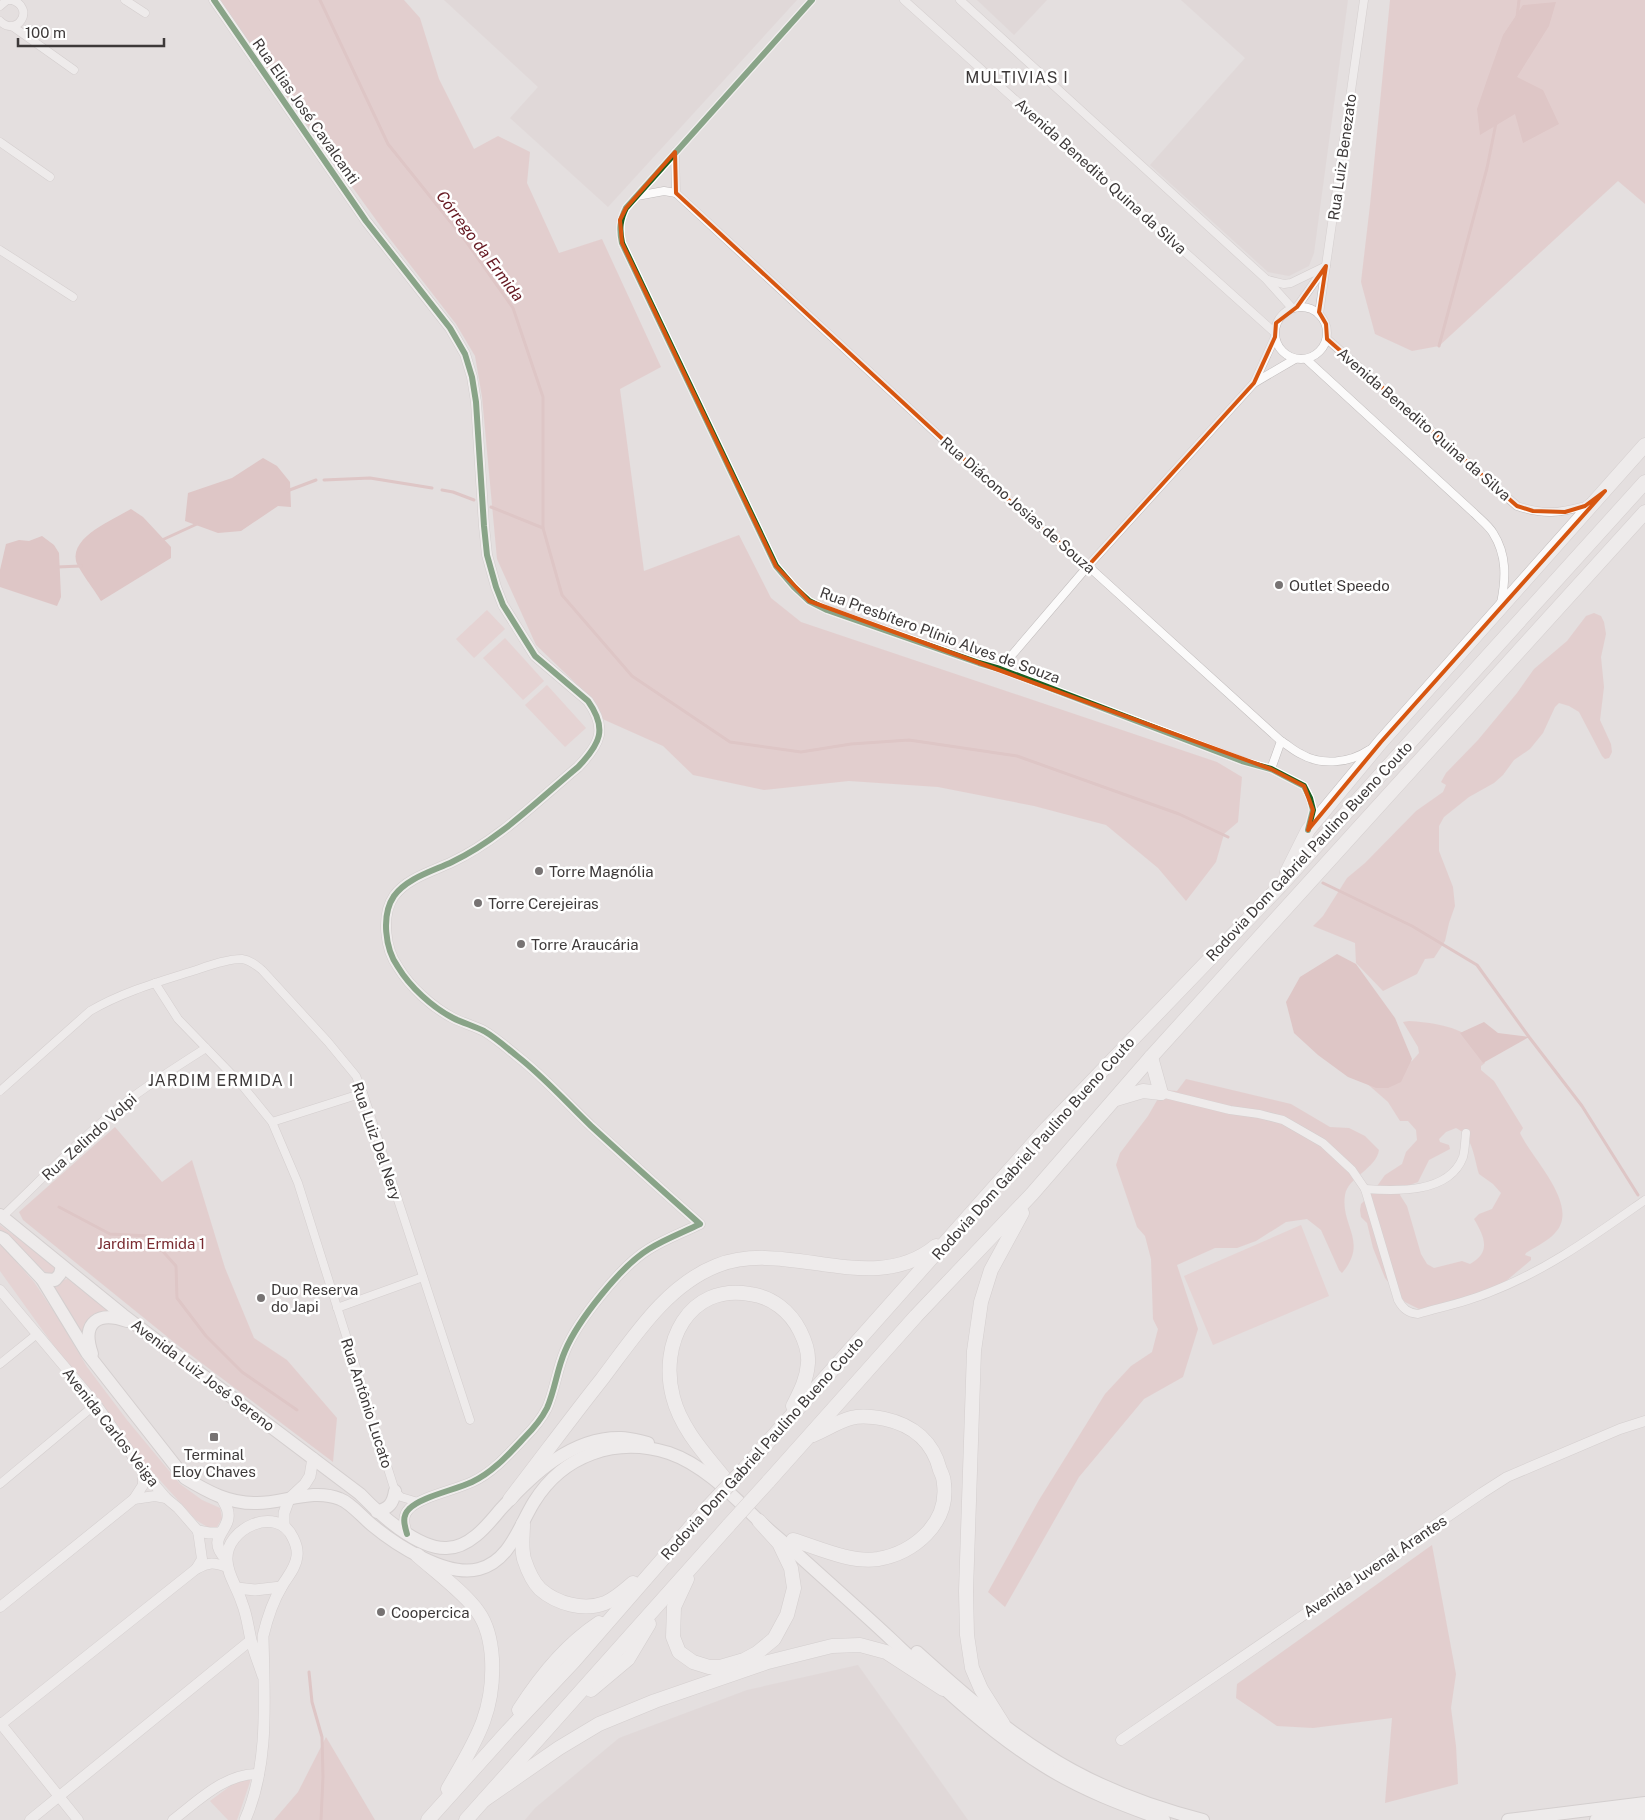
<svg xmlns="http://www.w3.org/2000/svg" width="1645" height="1820" font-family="'Public Sans',sans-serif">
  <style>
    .built { fill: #dcd1d1 }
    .green { fill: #e7c5c5 }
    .forest { fill: #e1bbbb; fill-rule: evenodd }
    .water { fill: #d7a8a8 }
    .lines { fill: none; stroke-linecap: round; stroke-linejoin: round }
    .stream { stroke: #d7a8a8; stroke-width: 3 }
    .minor-casing { stroke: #c0bcbc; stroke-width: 9 }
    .tertiary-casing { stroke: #c0bcbc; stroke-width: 11 }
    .secondary-casing { stroke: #c0bcbc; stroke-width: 12 }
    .primary-casing { stroke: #c0bcbc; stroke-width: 14 }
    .motorway-casing { stroke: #c0bcbc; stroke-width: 15 }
    .minor { stroke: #fbfafa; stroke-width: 8 }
    .tertiary { stroke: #fbfafa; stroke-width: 10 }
    .secondary { stroke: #fbfafa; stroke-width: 11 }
    .primary { stroke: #fbfafa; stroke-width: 12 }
    .motorway { stroke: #fbfafa; stroke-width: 14 }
    .motorway-bridge-casing { stroke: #c0bcbc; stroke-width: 15; stroke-linecap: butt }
    .motorway-bridge { stroke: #fbfafa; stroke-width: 14 }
    .cycleway-casing { stroke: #fff; stroke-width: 9 }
    .cycleway { stroke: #1b5e20; stroke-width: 6 }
    .marked { fill: none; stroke: #d75610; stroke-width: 4; stroke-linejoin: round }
    .poi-dot { fill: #777373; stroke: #fff; stroke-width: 2 }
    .labels { text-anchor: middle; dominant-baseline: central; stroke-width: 5; stroke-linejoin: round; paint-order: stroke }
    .street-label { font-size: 15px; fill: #3d3939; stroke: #fff }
    .poi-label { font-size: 15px; fill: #3d3939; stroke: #fff; text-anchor: start }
    .park-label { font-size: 15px; fill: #7a2c32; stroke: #fff }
    .neighbourhood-label { font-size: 16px; letter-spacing: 1px; fill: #3d3939; stroke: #fff }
    .water-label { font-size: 16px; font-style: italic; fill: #651821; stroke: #fff }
  </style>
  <rect width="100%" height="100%" fill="#e4dfdf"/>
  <g class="built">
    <polygon points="444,0 797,0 608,207 510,118 538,87"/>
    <polygon points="977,0 1047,0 1014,35"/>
    <polygon points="1181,0 1348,0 1314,253 1309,266 1289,276 1268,272 1150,165 1245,58"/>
    <polygon points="858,1665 968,1820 525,1820 535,1808 619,1738 747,1690"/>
  </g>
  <g class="green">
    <polygon points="487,610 505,629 474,658 456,639"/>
    <polygon points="505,638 544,681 523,700 483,658"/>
    <polygon points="547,685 586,728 565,747 525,705"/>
    <polygon points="0,1225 49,1261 54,1266 54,1271 51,1274 45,1272 23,1250 0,1231"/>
    <polygon points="1301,1225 1329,1296 1213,1345 1184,1276"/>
    <polygon points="0,1245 5,1249 34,1282 58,1318 87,1367 127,1420 180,1484 202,1500 220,1508 222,1518 217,1527 209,1528 196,1520 148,1467 54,1346 0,1271"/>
    <polygon points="70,1278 116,1313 94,1314 85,1327 82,1338 52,1284"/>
    <polygon points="251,1779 237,1820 228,1820 210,1801 237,1781"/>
  </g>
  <g class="forest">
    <polygon points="217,0 404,0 420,18 439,79 474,149 498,136 530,152 527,183 559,253 602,239 661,367 620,389 644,571 739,535 771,598 801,622 1217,762 1242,777 1238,822 1224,834 1216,862 1186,901 1158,868 1106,825 1034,806 938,787 849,781 764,790 693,775 663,746 598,717 589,696 536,645 497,559 482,397 475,356 456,324 387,235"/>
    <polygon points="1390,0 1645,0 1645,204 1618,181 1439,346 1412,351 1375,334 1361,282 1370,205"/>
    <polygon points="1594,613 1601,616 1604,622 1606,634 1601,657 1604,687 1600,720 1611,744 1612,752 1609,758 1605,759 1602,756 1579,712 1569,706 1559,703 1555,707 1543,733 1530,749 1514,760 1503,775 1494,783 1469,797 1444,817 1439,826 1439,851 1453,887 1455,906 1449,923 1445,941 1434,958 1425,959 1417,974 1383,991 1356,963 1355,943 1313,926 1323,916 1347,878 1365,863 1416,811 1443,792 1446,785 1441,782 1446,773 1478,740 1517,693 1534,669 1567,641 1586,616"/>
    <path d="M1409 1021C1427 1022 1461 1026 1474 1041 1479 1046 1482 1056 1485 1063L1481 1066V1070L1494 1081 1523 1128 1520 1133C1532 1159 1581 1206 1555 1233 1548 1241 1535 1247 1526 1253L1525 1255 1531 1257V1260L1493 1292 1432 1307 1419 1309 1405 1302 1385 1278 1373 1248 1367 1223 1361 1217 1360 1210 1361 1204 1372 1193 1385 1175 1402 1164 1406 1152 1417 1140 1416 1130 1408 1121H1400L1388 1102 1364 1081 1412 1061 1419 1053 1418 1047 1403 1022ZM1456 1128C1473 1136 1474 1158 1479 1174L1493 1184 1501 1193 1492 1209 1479 1214 1474 1219C1484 1236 1492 1252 1470 1264L1462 1261 1434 1268 1427 1264 1421 1254 1407 1206 1400 1195 1402 1188 1418 1182 1429 1160 1450 1149 1449 1145 1440 1142 1439 1139 1446 1132Z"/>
    <path d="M1186 1079 1291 1104 1330 1127 1349 1128 1365 1136 1379 1150C1376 1169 1348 1177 1345 1195 1340 1226 1369 1241 1342 1273L1339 1270 1321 1230 1307 1219 1286 1222 1256 1241 1237 1248H1215L1177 1265 1198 1329 1183 1377 1144 1399 1079 1477 1005 1607 988 1592 1039 1500 1105 1394 1131 1366 1152 1352 1158 1329 1153 1319 1151 1259 1145 1236 1137 1227 1116 1165 1120 1153 1148 1116 1163 1090 1177 1091Z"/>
    <polygon points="115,1127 162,1182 192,1160 225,1268 254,1338 287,1360 337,1418 333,1462 175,1343 23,1220 19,1212"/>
    <polygon points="1432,1545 1456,1674 1451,1708 1456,1746 1458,1784 1385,1803 1392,1718 1313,1728 1277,1726 1236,1698 1237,1684"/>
    <polygon points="326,1737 375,1820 274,1820 298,1792"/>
  </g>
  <g class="water">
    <polygon points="1556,2 1549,26 1517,77 1543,90 1559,124 1523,143 1515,114 1480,135 1477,109 1488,77 1503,35 1523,5"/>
    <polygon points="263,458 277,466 290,482 291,507 278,506 241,531 218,533 185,521 188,493 232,478"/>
    <path d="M131 509 143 517 171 547V558L101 601C96 592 78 569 76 561 71 536 113 520 131 509Z"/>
    <polygon points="42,536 54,545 59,553 61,597 57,606 0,587 0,570 6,544 19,540 29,541"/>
    <polygon points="1337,954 1356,964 1395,1018 1412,1059 1401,1082 1388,1088 1376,1088 1348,1077 1318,1055 1294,1033 1286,1002 1300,977"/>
    <polygon points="1484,1022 1498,1033 1529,1037 1483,1063 1460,1033"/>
  </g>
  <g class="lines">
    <g class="stream">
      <polyline points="320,0 388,144 465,240 513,308 543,397 543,528 562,595 632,676 730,742 801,752 851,744 909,740 1017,756 1179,814 1228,837"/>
      <polyline points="1517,17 1519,0"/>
      <polyline points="1439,346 1487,168 1496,123"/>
      <polyline points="324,480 370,478 432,488"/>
      <polyline points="442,490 453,492 474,500"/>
      <polyline points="287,491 316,480"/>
      <polyline points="491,507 543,528"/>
      <polyline points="162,540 197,524"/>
      <polyline points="57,567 81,566"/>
      <polyline points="1323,883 1412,926 1477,965 1529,1037 1582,1106 1638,1195"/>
      <polyline points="59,1207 110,1234 149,1236 176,1266 177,1298 206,1336 242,1372 297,1410"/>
      <polyline points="309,1672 312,1702 322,1737 323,1777 321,1820"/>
    </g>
    <g class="minor-casing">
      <g id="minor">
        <polyline points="125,0 145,13"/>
        <path d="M812 0 626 208C620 220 619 229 622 243L776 566 794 587 809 601 827 610 979 663 1000 669 1242 761 1271 769 1304 786 1310 798 1313 810 1310 823"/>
        <polyline points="904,0 1274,332"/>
        <polyline points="960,0 1266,279 1292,308"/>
        <polyline points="0,6 7,0 12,0"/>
        <path d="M0 21C17 38 36 8 12 0"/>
        <polyline points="12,26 74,70"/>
        <polyline points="0,142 50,177"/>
        <path d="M675 152 676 193 1014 505 1088 566 1281 741C1288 745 1294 751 1301 754 1321 766 1350 763 1369 750"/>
        <polyline points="637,196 664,191 676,193"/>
        <polyline points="0,250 73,297"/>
        <polyline points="1268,280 1284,284 1291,283 1326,266"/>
        <circle cx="1301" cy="333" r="26"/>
        <polyline points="1297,307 1325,267"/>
        <polyline points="1319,314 1364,0"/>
        <path d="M1327 339 1517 506C1544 515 1559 513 1585 506L1589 503"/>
        <path d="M1306 359 1474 513C1480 519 1489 526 1493 533 1507 555 1506 578 1501 603"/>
        <polyline points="1255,381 1275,337"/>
        <polyline points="1000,669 1088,566 1254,383 1295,359"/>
        <polyline points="1271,769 1281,741"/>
        <polyline points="155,983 178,1019 241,1084 272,1122 298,1183 395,1491 401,1497 418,1502"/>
        <path d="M0 1091 90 1011C122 992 158 982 193 971 208 966 226 959 242 959 250 960 256 965 262 970L328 1042 356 1076 363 1093 470 1420"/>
        <path d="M1161 1093 1230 1110 1259 1114 1283 1120 1323 1143 1352 1170 1365 1189 1398 1300C1403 1309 1408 1313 1418 1314 1442 1307 1466 1302 1488 1293 1546 1271 1595 1235 1645 1200"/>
        <polyline points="272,1122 363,1093"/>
        <path d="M1365 1189C1396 1191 1449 1194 1463 1157 1465 1150 1465 1141 1466 1133"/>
        <path d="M2 1217C43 1178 82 1137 126 1102 152 1082 179 1065 206 1048"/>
        <polyline points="337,1308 423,1277"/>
        <polyline points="0,1364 37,1334"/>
        <polyline points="0,1484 96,1404"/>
      </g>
    </g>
    <g class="tertiary-casing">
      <g id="tertiary">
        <path d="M214 0 366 221 450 328 465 354 472 377 476 402 484 526 487 555 496 587 503 605 535 656 588 701C608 729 600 744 578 767 538 800 499 840 452 862 433 871 407 878 394 896 381 915 385 949 398 967 410 987 432 1007 453 1018 463 1023 474 1026 484 1031 496 1038 507 1048 517 1056 544 1077 567 1103 591 1126 627 1159 664 1192 700 1224 684 1232 665 1239 649 1249 621 1266 578 1320 565 1351 557 1369 555 1390 547 1408 541 1420 533 1429 524 1438 508 1455 492 1473 472 1482 455 1490 420 1497 409 1509 402 1516 404 1524 407 1534"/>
        <polyline points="0,1290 96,1404 143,1471 166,1498 178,1508 198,1531 202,1559 196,1569"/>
        <polyline points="134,1499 155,1496 166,1498"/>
        <polyline points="0,1607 134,1499 143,1485 143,1471"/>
        <polyline points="0,1723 78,1820"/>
        <path d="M0 1725 196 1569C210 1562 213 1562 227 1567"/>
        <polyline points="1121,1740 1482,1493 1507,1477 1620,1429 1645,1421"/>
        <polyline points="30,1820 251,1640"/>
        <path d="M173 1820C198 1801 225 1773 259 1774"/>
      </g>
    </g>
    <g class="secondary-casing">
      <g id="secondary">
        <path d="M222 1498C224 1503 228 1508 228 1513 231 1531 205 1537 226 1559"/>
        <polyline points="284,1526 284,1513 289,1499 305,1484 310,1476 313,1458"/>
        <polyline points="198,1531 209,1533 220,1533"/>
        <polyline points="237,1588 255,1590 281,1587"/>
        <path d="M245 1820C270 1763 264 1697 263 1636 267 1619 273 1601 282 1586 287 1577 296 1568 297 1556 298 1549 296 1544 293 1538 278 1504 225 1528 227 1560 227 1574 238 1589 242 1603 247 1615 248 1627 251 1640 254 1652 259 1664 263 1676"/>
      </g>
    </g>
    <g class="primary-casing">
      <g id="primary">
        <path d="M0 1215 123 1315 360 1494C379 1514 417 1548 445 1548 468 1549 487 1526 500 1510 532 1475 571 1437 621 1438 630 1438 639 1441 648 1443"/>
        <path d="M0 1237 4 1239 42 1279 87 1353 185 1478C208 1492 230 1504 257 1503 284 1503 313 1488 340 1499 351 1503 362 1517 372 1525 396 1545 447 1578 479 1569 510 1561 519 1526 534 1502 563 1455 616 1436 669 1453 704 1465 733 1496 759 1521 771 1532 783 1542 795 1552 828 1582 861 1611 893 1641 941 1686 988 1731 1044 1766 1082 1790 1123 1805 1164 1820"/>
        <polyline points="42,1279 55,1280 60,1274 62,1266"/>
        <path d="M92 1354C81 1322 98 1311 127 1321"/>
        <path d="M377 1512C389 1508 393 1504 395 1491"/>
        <path d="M917 1652C958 1689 999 1725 1045 1754 1093 1785 1148 1806 1203 1820"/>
        <polyline points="1508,1820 1645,1803"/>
        <polyline points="1596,1820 1645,1814"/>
      </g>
    </g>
    <g class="motorway-casing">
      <g id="motorway">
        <polyline points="1287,872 1308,830 1381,742 1645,445"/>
        <polyline points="1151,1057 1161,1093"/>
        <polyline points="1116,1099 1143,1091 1161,1093"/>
        <polyline points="745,1468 1047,1128 1280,886 1645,482"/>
        <path d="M726 1480C706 1455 681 1429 673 1397 659 1344 688 1283 750 1294 772 1297 790 1311 800 1331 805 1341 809 1352 808 1363 807 1379 800 1392 793 1406"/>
        <polyline points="768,1482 916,1316 1032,1194 1151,1057 1645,512"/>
        <path d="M510 1499C541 1459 571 1418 602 1379 634 1337 666 1286 716 1266 787 1237 872 1299 936 1246"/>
        <path d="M523 1524C523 1535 521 1548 524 1559 527 1568 533 1582 540 1589 557 1604 584 1611 605 1603 615 1599 625 1590 633 1583"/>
        <path d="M793 1540C819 1548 850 1563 878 1559 913 1553 949 1524 944 1484 944 1480 942 1474 940 1470 933 1442 913 1425 885 1419 875 1417 862 1415 851 1418 839 1421 825 1430 813 1435"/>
        <path d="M417 1555C435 1571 465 1593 478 1612 488 1626 491 1642 492 1659 495 1714 474 1743 448 1789"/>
        <polyline points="687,1579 674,1607 673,1637 679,1652 693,1662 709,1667 720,1667 744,1660 757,1653 774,1639 787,1615 794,1588 791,1568 779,1543 759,1521"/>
        <polyline points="591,1690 628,1659 649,1624"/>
        <path d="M519 1710C540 1677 567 1644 599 1623"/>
        <polyline points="1003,1724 981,1689 972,1668 967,1635 966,1591 974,1351 981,1302 991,1270 1022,1213"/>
        <polyline points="484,1800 559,1748 599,1724 655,1701 768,1662 832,1646 860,1645 886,1652 943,1689"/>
        <polyline points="428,1820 508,1731 574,1661 708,1507"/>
        <polyline points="466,1820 729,1525"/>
      </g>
    </g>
    <use href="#minor" class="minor"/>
    <use href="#tertiary" class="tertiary"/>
    <use href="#secondary" class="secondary"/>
    <use href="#primary" class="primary"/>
    <use href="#motorway" class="motorway"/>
    <g class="motorway-bridge-casing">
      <g id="motorway-bridge">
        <polyline points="708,1507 745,1468"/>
        <polyline points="729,1525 768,1482"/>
      </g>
    </g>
    <use href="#motorway-bridge" class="motorway-bridge"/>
    <g class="cycleway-casing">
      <g id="cycleway">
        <path d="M214 0 366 221 450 328 465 354 472 377 476 402 484 526 487 555 496 587 503 605 535 656 588 701C608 729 600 744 578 767 538 800 499 840 452 862 433 871 407 878 394 896 381 915 385 949 398 967 410 987 432 1007 453 1018 463 1023 474 1026 484 1031 496 1038 507 1048 517 1056 544 1077 567 1103 591 1126 627 1159 664 1192 700 1224 684 1232 665 1239 649 1249 621 1266 578 1320 565 1351 557 1369 555 1390 547 1408 541 1420 533 1429 524 1438 508 1455 492 1473 472 1482 455 1490 420 1497 409 1509 402 1516 404 1524 407 1534"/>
        <path d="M812 0 626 208C620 220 619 229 622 243L776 566 794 587 809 601 827 610 979 663 1000 669 1242 761 1271 769 1304 786 1310 798 1313 810 1308 830"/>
      </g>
    </g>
    <use href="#cycleway" class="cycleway"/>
  </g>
  <path d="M0 0H1645V1820H0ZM675 152 676 193 1014 505 1088 566 1254 383 1275 337 1276 323 1297 307 1326 266 1319 312 1326 324 1327 339 1517 506 1533 511 1565 512 1585 506 1605 491 1381 742 1308 830 1313 810 1304 786 1271 769 809 601 776 566 622 243 620 220 626 208Z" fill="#e4dfdf" fill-opacity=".55" fill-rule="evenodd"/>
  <path class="marked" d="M675 152 676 193 1014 505 1088 566 1254 383 1275 337 1276 323 1297 307 1326 266 1319 312 1326 324 1327 339 1517 506 1533 511 1565 512 1585 506 1605 491 1381 742 1308 830 1313 810 1304 786 1271 769 809 601 776 566 622 243 620 220 626 208Z"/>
  <g class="poi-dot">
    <circle cx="1279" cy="585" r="5"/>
    <circle cx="539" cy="871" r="5"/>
    <circle cx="478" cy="903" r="5"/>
    <circle cx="521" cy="944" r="5"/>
    <circle cx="261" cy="1298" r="5"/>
    <rect x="209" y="1432" width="10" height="10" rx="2.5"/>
    <circle cx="381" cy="1612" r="5"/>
  </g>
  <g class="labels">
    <g class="street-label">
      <text transform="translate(306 111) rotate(55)">Rua Elias José Cavalcanti</text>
      <text transform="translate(1342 157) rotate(-82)">Rua Luiz Benezato</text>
      <text transform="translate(1101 176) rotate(42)">Avenida Benedito Quina da Silva</text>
      <text transform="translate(1424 424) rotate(41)">Avenida Benedito Quina da Silva</text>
      <text transform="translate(1018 505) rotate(41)">Rua Diácono Josias de Souza</text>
      <text transform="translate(940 635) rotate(20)">Rua Presbítero Plínio Alves de Souza</text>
      <text transform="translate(1309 851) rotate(-47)">Rodovia Dom Gabriel Paulino Bueno Couto</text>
      <text transform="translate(89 1137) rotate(-42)">Rua Zelindo Volpi</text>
      <text transform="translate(377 1141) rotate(71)">Rua Luiz Del Nery</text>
      <text transform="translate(1033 1148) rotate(-48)">Rodovia Dom Gabriel Paulino Bueno Couto</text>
      <text transform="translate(203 1375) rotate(37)">Avenida Luiz José Sereno</text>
      <text transform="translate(367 1403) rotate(72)">Rua Antônio Lucato</text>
      <text transform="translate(111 1427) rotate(52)">Avenida Carlos Veiga</text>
      <text transform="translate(762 1448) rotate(-48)">Rodovia Dom Gabriel Paulino Bueno Couto</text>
      <text transform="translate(1375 1566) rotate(-34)">Avenida Juvenal Arantes</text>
    </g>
    <g class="poi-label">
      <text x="1289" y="585">Outlet Speedo</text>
      <text x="549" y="871">Torre Magnólia</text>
      <text x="488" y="903">Torre Cerejeiras</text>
      <text x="531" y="944">Torre Araucária</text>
      <text x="271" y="1289">Duo Reserva<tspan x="271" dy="17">do Japi</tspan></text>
      <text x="214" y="1454" text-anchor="middle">Terminal<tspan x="214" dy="17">Eloy Chaves</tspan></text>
      <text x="391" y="1612">Coopercica</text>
    </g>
    <g class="park-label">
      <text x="151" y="1243">Jardim Ermida 1</text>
    </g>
    <g class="neighbourhood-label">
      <text x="1017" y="77">MULTIVIAS I</text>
      <text x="221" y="1080">JARDIM ERMIDA I</text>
    </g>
    <g class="water-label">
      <text transform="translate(480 246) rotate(53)">Córrego da Ermida</text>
    </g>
  </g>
  <path d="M18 38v8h146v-8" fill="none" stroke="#3d3939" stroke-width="2.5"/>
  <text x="25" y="38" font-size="15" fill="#3d3939" stroke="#ffffff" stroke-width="4" paint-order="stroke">100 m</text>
</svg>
